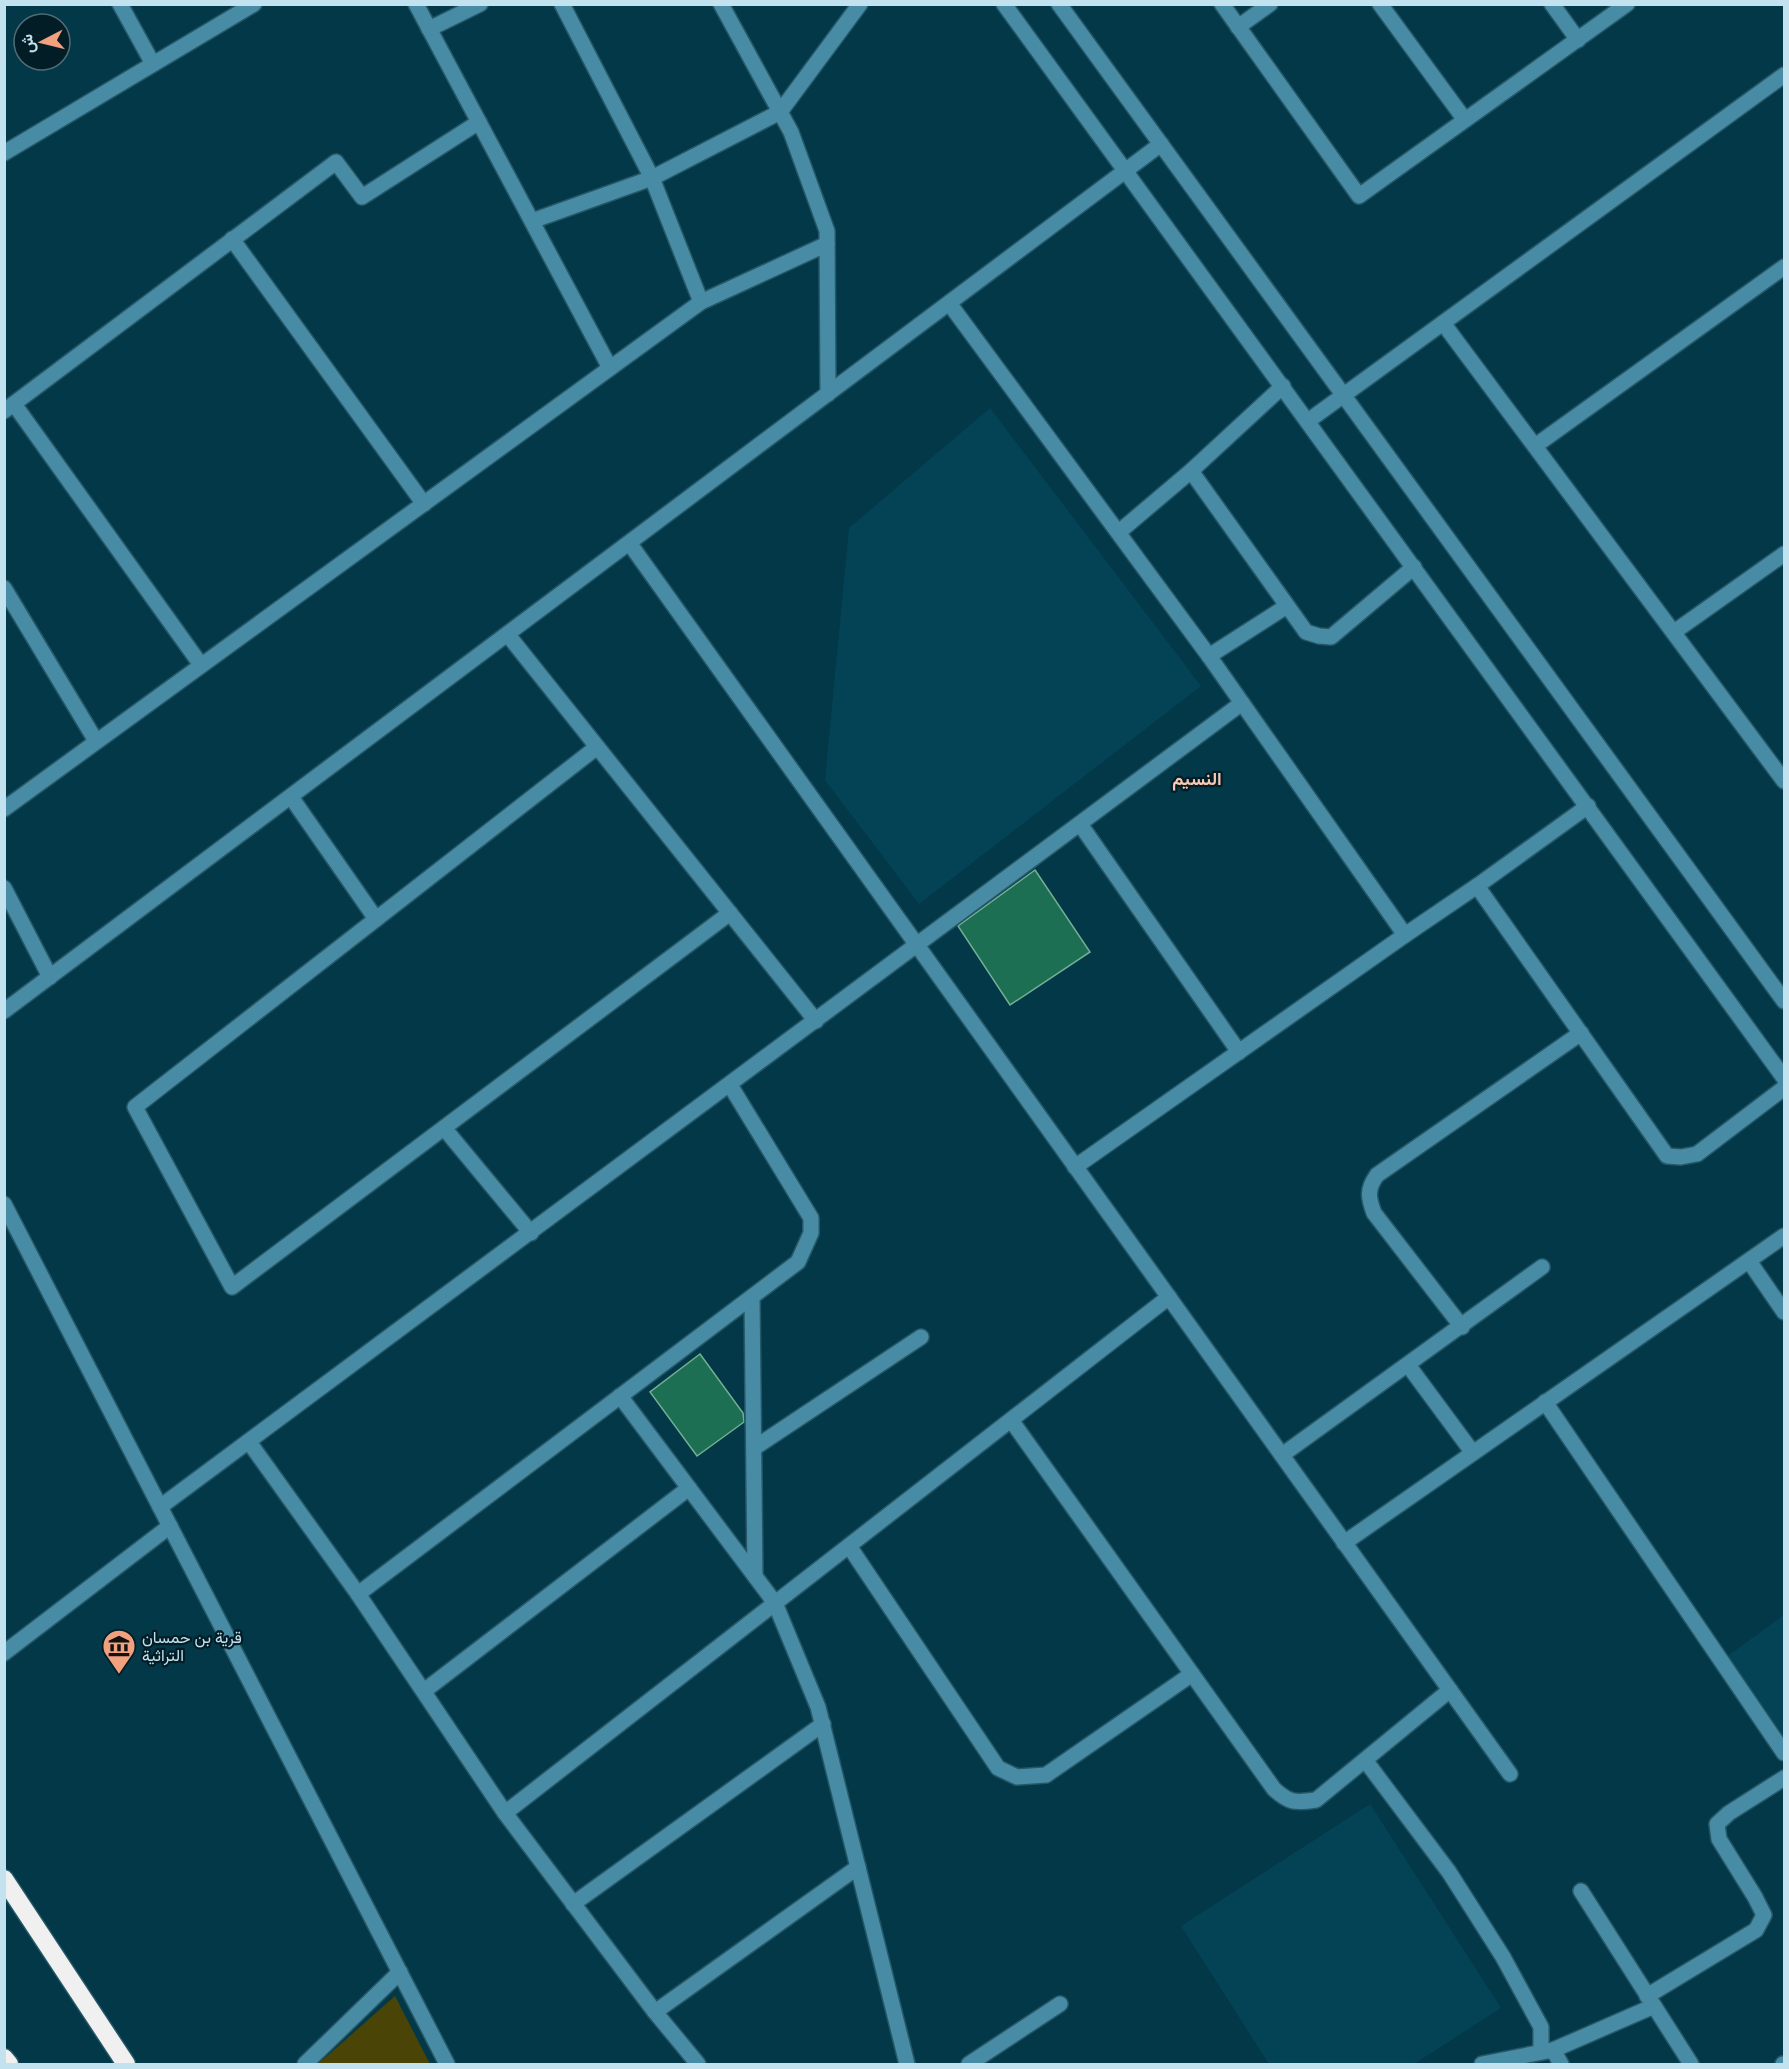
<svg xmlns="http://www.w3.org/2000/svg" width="1789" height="2069" font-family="Mulish,Vazirmatn,sans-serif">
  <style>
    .built { fill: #044356 }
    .green { fill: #4a4506 }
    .building { fill: #1c6f52; stroke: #73af95; stroke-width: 1.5 }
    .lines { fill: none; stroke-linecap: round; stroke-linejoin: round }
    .minor-casing { stroke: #255766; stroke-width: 18 }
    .highway-casing { stroke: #255766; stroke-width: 21 }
    .minor { stroke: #488ba5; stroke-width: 15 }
    .highway { stroke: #f0f0f0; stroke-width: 18 }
    .labels { text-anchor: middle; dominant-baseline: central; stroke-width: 4.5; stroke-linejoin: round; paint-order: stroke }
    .poi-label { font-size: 16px; fill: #c3e2ef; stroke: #031d26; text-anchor: start }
    .neighbourhood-label { font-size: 18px; font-weight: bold; fill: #f7c9b4; stroke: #031d26 }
  </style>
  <rect width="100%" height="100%" fill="#023848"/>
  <g class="built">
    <polygon points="990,408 1201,686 919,904 825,780 849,528"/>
    <polygon points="1784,1615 1784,1739 1726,1657"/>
    <polygon points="1370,1804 1501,2008 1414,2064 1269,2064 1181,1926"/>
  </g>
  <polygon class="green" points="395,1996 430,2064 318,2064"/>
  <g class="building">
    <polygon points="1035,870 1090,952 1010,1005 958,926"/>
    <polygon points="700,1354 743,1413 744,1422 697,1456 650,1392"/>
  </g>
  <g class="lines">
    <g class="minor-casing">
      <g id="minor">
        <polyline points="120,4 153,64"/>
        <polyline points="416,4 610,368"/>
        <polyline points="562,4 652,178 701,302"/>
        <polyline points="721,4 791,132 827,231 828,394"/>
        <polyline points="1004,4 1784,1078"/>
        <polyline points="1059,4 1784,1001"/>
        <polyline points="1222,4 1359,196 1627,4"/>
        <polyline points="1380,4 1465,120"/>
        <polyline points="1552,4 1578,40"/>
        <polyline points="1238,27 1270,4"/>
        <polyline points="429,29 480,4"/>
        <polyline points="4,153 254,4"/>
        <polyline points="532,221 652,178 780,112 860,4"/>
        <polyline points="232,239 424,504"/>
        <polyline points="949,303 1209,656 1405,935"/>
        <polyline points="1443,323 1784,781"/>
        <polyline points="14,404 201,665"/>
        <polyline points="4,411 336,162 362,197 479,122"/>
        <polyline points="1308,421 1784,75"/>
        <polyline points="1535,446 1784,267"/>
        <polyline points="1191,471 1306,632 1319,636 1331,637 1414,567"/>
        <polyline points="1119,532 1191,471 1283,386"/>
        <polyline points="630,544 1510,1774"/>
        <polyline points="4,588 96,741"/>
        <polyline points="1674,632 1784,554"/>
        <polyline points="508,635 816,1021"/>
        <polyline points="1209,656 1287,606"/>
        <polyline points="597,747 135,1107 232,1287 730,913"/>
        <polyline points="291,797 376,919"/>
        <polyline points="4,809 701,302 827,244"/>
        <polyline points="1080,824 1239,1052"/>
        <polyline points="1477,886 1667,1156 1681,1157 1697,1154 1784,1088"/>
        <polyline points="4,888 50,977"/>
        <polyline points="4,1011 1161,144"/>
        <polyline points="444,1128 531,1233"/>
        <polyline points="1075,1167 1405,935 1477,886 1588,806"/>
        <polyline points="4,1204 447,2064"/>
        <polyline points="1749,1261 1784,1312"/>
        <polyline points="752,1297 755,1576"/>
        <path d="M1462 1327 1374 1213C1368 1197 1367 1189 1377 1175L1581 1033"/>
        <polyline points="1408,1365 1473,1453"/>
        <polyline points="620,1396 775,1603 818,1707 907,2064"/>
        <polyline points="1545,1402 1784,1753"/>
        <path d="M1011 1420 1274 1789C1289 1803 1295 1803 1316 1800L1450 1690"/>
        <polyline points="249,1442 358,1594 505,1813 655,2012 698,2064"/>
        <polyline points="754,1448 921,1337"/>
        <polyline points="1282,1455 1542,1267"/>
        <polyline points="160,1507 1242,703"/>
        <polyline points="1344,1543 1784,1236"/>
        <polyline points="849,1546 998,1768 1017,1777 1046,1775 1192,1674"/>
        <polyline points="358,1594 798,1262 811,1233 811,1218 730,1085"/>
        <polyline points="4,1653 170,1526"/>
        <polyline points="424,1691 689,1488"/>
        <polyline points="1365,1760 1449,1872 1503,1957 1541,2027 1541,2052"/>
        <polyline points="505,1813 1169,1297"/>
        <polyline points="1581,1891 1691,2064"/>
        <polyline points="573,1904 823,1724"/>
        <polyline points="1647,1996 1756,1930 1764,1915 1755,1897 1719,1839 1717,1824 1729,1813 1784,1778"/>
        <polyline points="655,2012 858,1867"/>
        <polyline points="1553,2050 1561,2064"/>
        <polyline points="305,2064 400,1972"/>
        <polyline points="969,2064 1060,2004"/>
        <polyline points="1482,2064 1553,2050 1654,2006"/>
        <polyline points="1783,2064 1784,2064"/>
      </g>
    </g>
    <g class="highway-casing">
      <g id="highway">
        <polyline points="4,1879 126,2064"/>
        <polyline points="4,2058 9,2064"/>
      </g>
    </g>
    <use href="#minor" class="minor"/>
    <use href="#highway" class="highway"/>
  </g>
  <defs>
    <g id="museum-pin" transform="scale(1.725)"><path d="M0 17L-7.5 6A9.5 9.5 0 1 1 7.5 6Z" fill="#f1a17d" stroke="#031d26"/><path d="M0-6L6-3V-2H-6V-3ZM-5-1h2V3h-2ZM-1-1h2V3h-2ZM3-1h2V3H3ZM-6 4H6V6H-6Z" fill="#111"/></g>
  </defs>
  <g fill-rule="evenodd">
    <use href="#museum-pin" x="119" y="1646"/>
  </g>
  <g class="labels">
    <g class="poi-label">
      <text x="142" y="1637">قرية بن حمسان<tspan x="142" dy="18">التراثية</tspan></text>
    </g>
    <g class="neighbourhood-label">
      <text x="1197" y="778">النسيم</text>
    </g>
  </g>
  <rect width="1789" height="2069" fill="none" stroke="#c3e2ef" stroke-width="12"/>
  <g transform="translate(42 42) rotate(263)"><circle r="28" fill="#031d26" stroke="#506c76" stroke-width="1.5"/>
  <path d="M0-4.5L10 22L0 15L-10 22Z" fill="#f1a17d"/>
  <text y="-9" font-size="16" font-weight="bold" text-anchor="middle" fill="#c3e2ef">ش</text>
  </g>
</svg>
